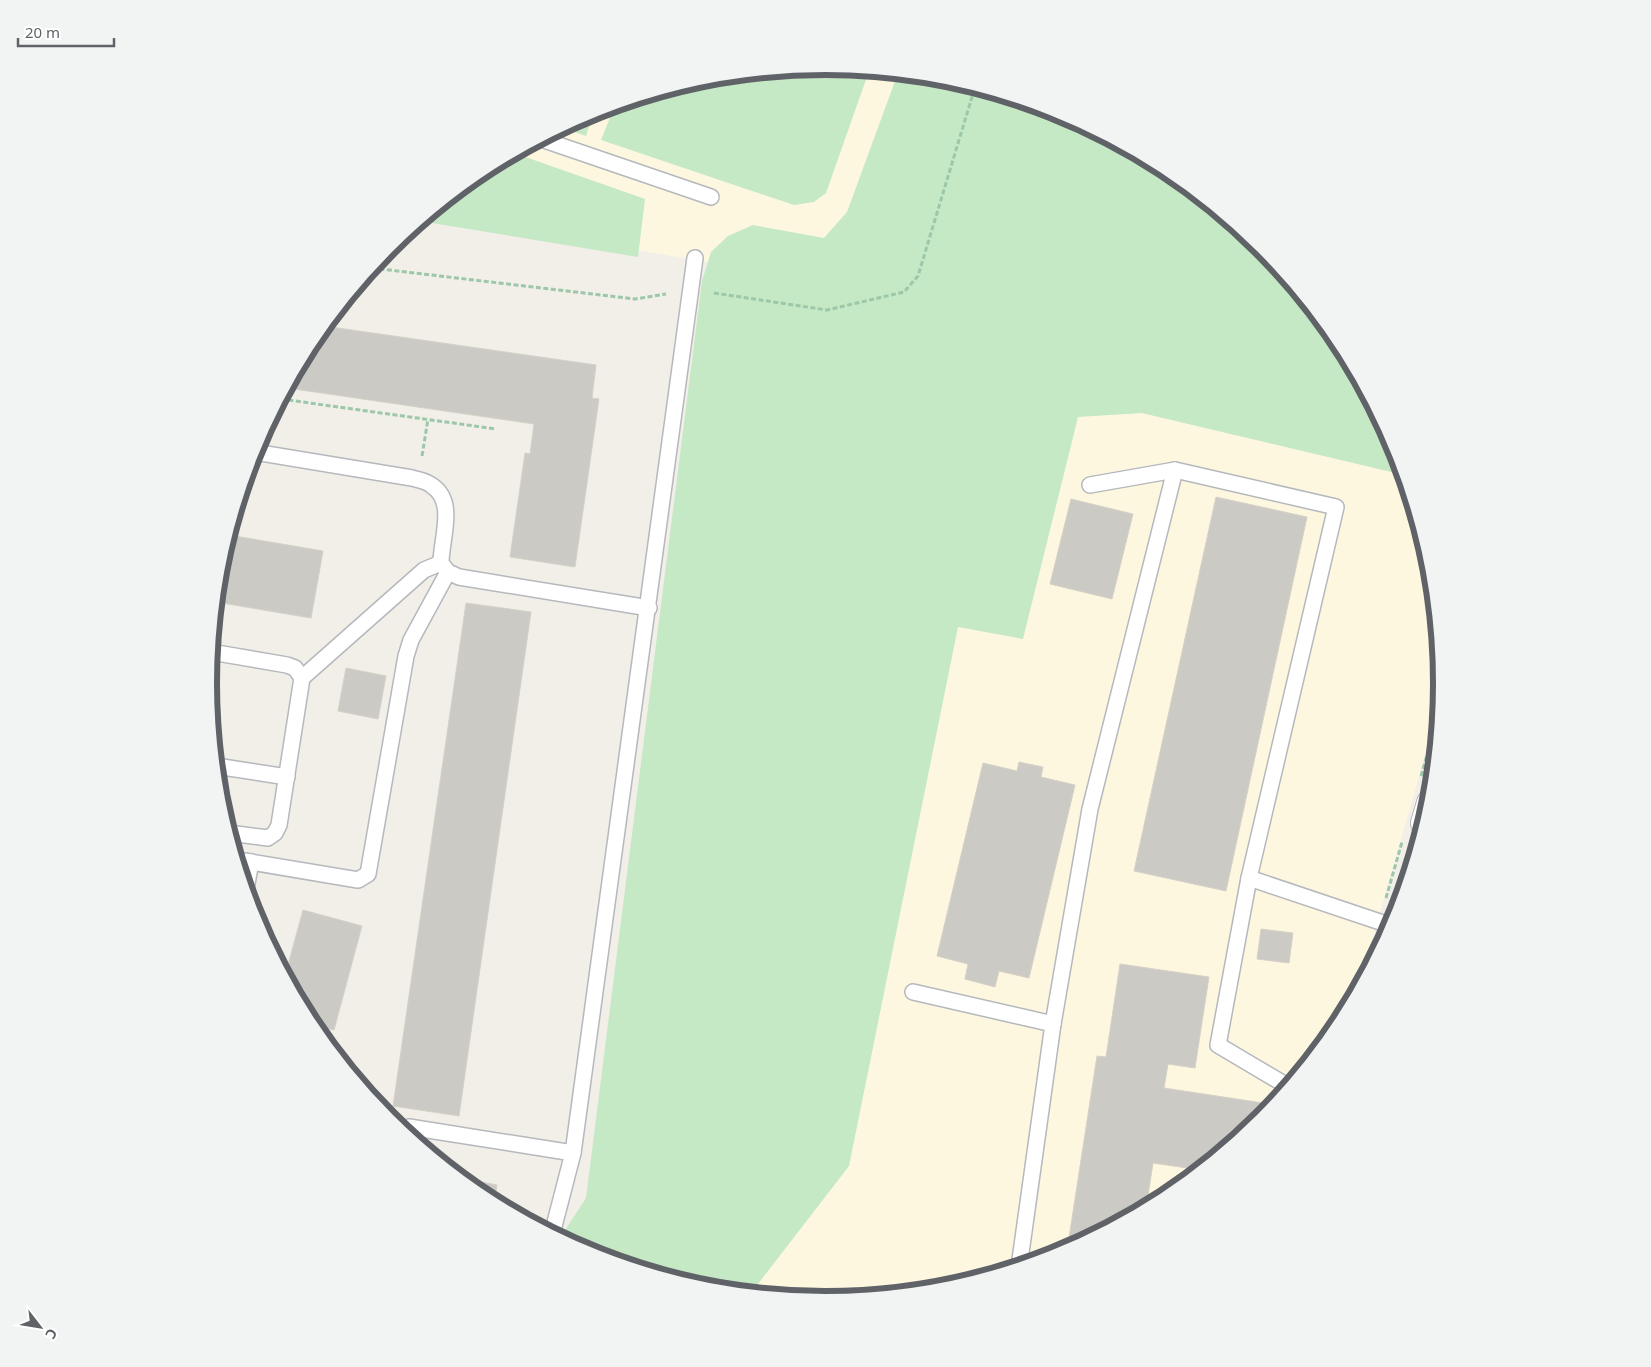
<svg xmlns="http://www.w3.org/2000/svg" width="1651" height="1367" font-family="'Noto Sans',sans-serif">
  <style>
    .commercial { fill: #fef7e0 }
    .green { fill: #c5e8c5 }
    .building { fill: #cccac5; stroke: #d6d1c6 }
    .lines { fill: none; stroke-linecap: round; stroke-linejoin: round }
    .lane-casing { stroke: #b5b8bc; stroke-width: 18 }
    .street-casing { stroke: #b5b8bc; stroke-width: 30 }
    .path { stroke: #9cc7a9; stroke-width: 3; stroke-dasharray: 5 2.5; stroke-linecap: butt }
    .lane { stroke: #fff; stroke-width: 15 }
    .street { stroke: #fff; stroke-width: 28 }
    .rim { fill: none; stroke: #5f6368; stroke-width: 6 }
  </style>
  <rect width="100%" height="100%" fill="#f1efe8"/>
  <g class="commercial">
    <polygon points="826,66 946,78 900,261 713,263 428,215 483,170 590,113 705,78"/>
    <polygon points="760,411 1142,413 1404,475 1431,563 1443,684 1442,696 1357,993 1339,1027 1262,1120 1168,1197 1061,1254 946,1289 826,1301 705,1289 660,1275"/>
  </g>
  <g class="green">
    <polygon points="826,66 869,71 826,193 814,202 794,205 601,140 615,105 705,78"/>
    <polygon points="898,73 946,78 1062,113 1169,170 1262,247 1339,341 1396,448 1404,475 1142,413 1078,417 1023,639 958,627 849,1166 751,1293 705,1289 589,1254 560,1238 586,1198 702,281 711,252 728,236 753,225 824,238 847,212"/>
    <polygon points="590,113 593,114 586,136 563,128"/>
    <polygon points="514,153 645,199 638,257 420,221 483,170"/>
  </g>
  <g class="building">
    <polygon points="324,326 596,365 592,398 599,399 575,567 510,557 525,453 530,454 534,424 287,388 312,340"/>
    <polygon points="1216,497 1307,517 1226,891 1134,871"/>
    <polygon points="1071,499 1133,514 1112,599 1050,584"/>
    <polygon points="229,535 323,551 311,618 216,602 220,563"/>
    <polygon points="466,603 531,612 459,1116 393,1106"/>
    <polygon points="346,668 386,676 378,719 338,711"/>
    <polygon points="1019,762 1043,767 1041,777 1075,785 1029,978 999,971 995,987 965,979 968,964 937,956 983,763 1017,771"/>
    <polygon points="303,910 362,926 334,1030 311,1024 285,976"/>
    <polygon points="1261,929 1293,933 1289,963 1257,959"/>
    <polygon points="1120,964 1209,977 1195,1068 1168,1064 1164,1088 1263,1103 1260,1122 1201,1170 1153,1163 1146,1209 1067,1251 1097,1056 1106,1057"/>
    <polygon points="460,1178 497,1185 494,1203 482,1197"/>
  </g>
  <g class="lines">
    <g class="lane-casing">
      <g id="lane">
        <polyline points="541,139 711,197"/>
        <path d="M254 452 412 478C418 480 426 481 431 485 457 501 441 538 441 563L448 572 459 577 649 608"/>
        <polyline points="1090,485 1175,470 1336,507 1249,878 1392,926"/>
        <polyline points="211,652 287,665 295,668 302,678 279,825 275,833 268,838 229,833"/>
        <polyline points="302,678 424,570 441,563"/>
        <polyline points="216,766 287,777"/>
        <polyline points="237,860 251,862 246,889"/>
        <polyline points="251,862 358,880 368,874 406,656 411,640 448,572"/>
        <polyline points="1249,878 1218,1045 1289,1087"/>
        <polyline points="913,992 1053,1024"/>
        <polyline points="407,1135 409,1127 573,1153"/>
        <polyline points="552,1234 573,1153 695,258"/>
        <polyline points="1019,1267 1053,1024 1090,809 1175,470"/>
      </g>
    </g>
    <g class="street-casing">
      <polyline id="street" points="1425,823 1431,803"/>
    </g>
    <g class="path">
      <polyline points="372,268 635,299 666,294"/>
      <polyline points="714,293 827,310 904,292 918,276 975,87"/>
      <polyline points="281,399 496,429"/>
      <polyline points="422,456 428,419"/>
      <polyline points="1421,776 1441,706"/>
      <polyline points="1386,898 1402,842"/>
      <polyline points="1361,985 1372,945"/>
    </g>
    <use href="#lane" class="lane"/>
    <use href="#street" class="street"/>
  </g>
  <path d="M0 0H1651V1367H0ZM217 683a608 608 0 1 1 1216 0a608 608 0 1 1-1216 0Z" fill="#f2f3f3" fill-rule="evenodd"/>
  <path class="rim" d="M217 683a608 608 0 1 1 1216 0a608 608 0 1 1-1216 0Z"/>
  <g transform="translate(40 1327) rotate(121)" stroke="#ffffff" stroke-width="4" paint-order="stroke">
  <path d="M0-4L9 19L0 12L-9 19Z" fill="#5f6368"/>
  <text y="-8" font-size="14" font-weight="bold" text-anchor="middle" fill="#5f6368">С</text>
  </g>
  <path d="M18 38v8h96v-8" fill="none" stroke="#5f6368" stroke-width="2.5"/>
  <text x="25" y="38" font-size="15" fill="#5f6368" stroke="#ffffff" stroke-width="4" paint-order="stroke">20 m</text>
</svg>
